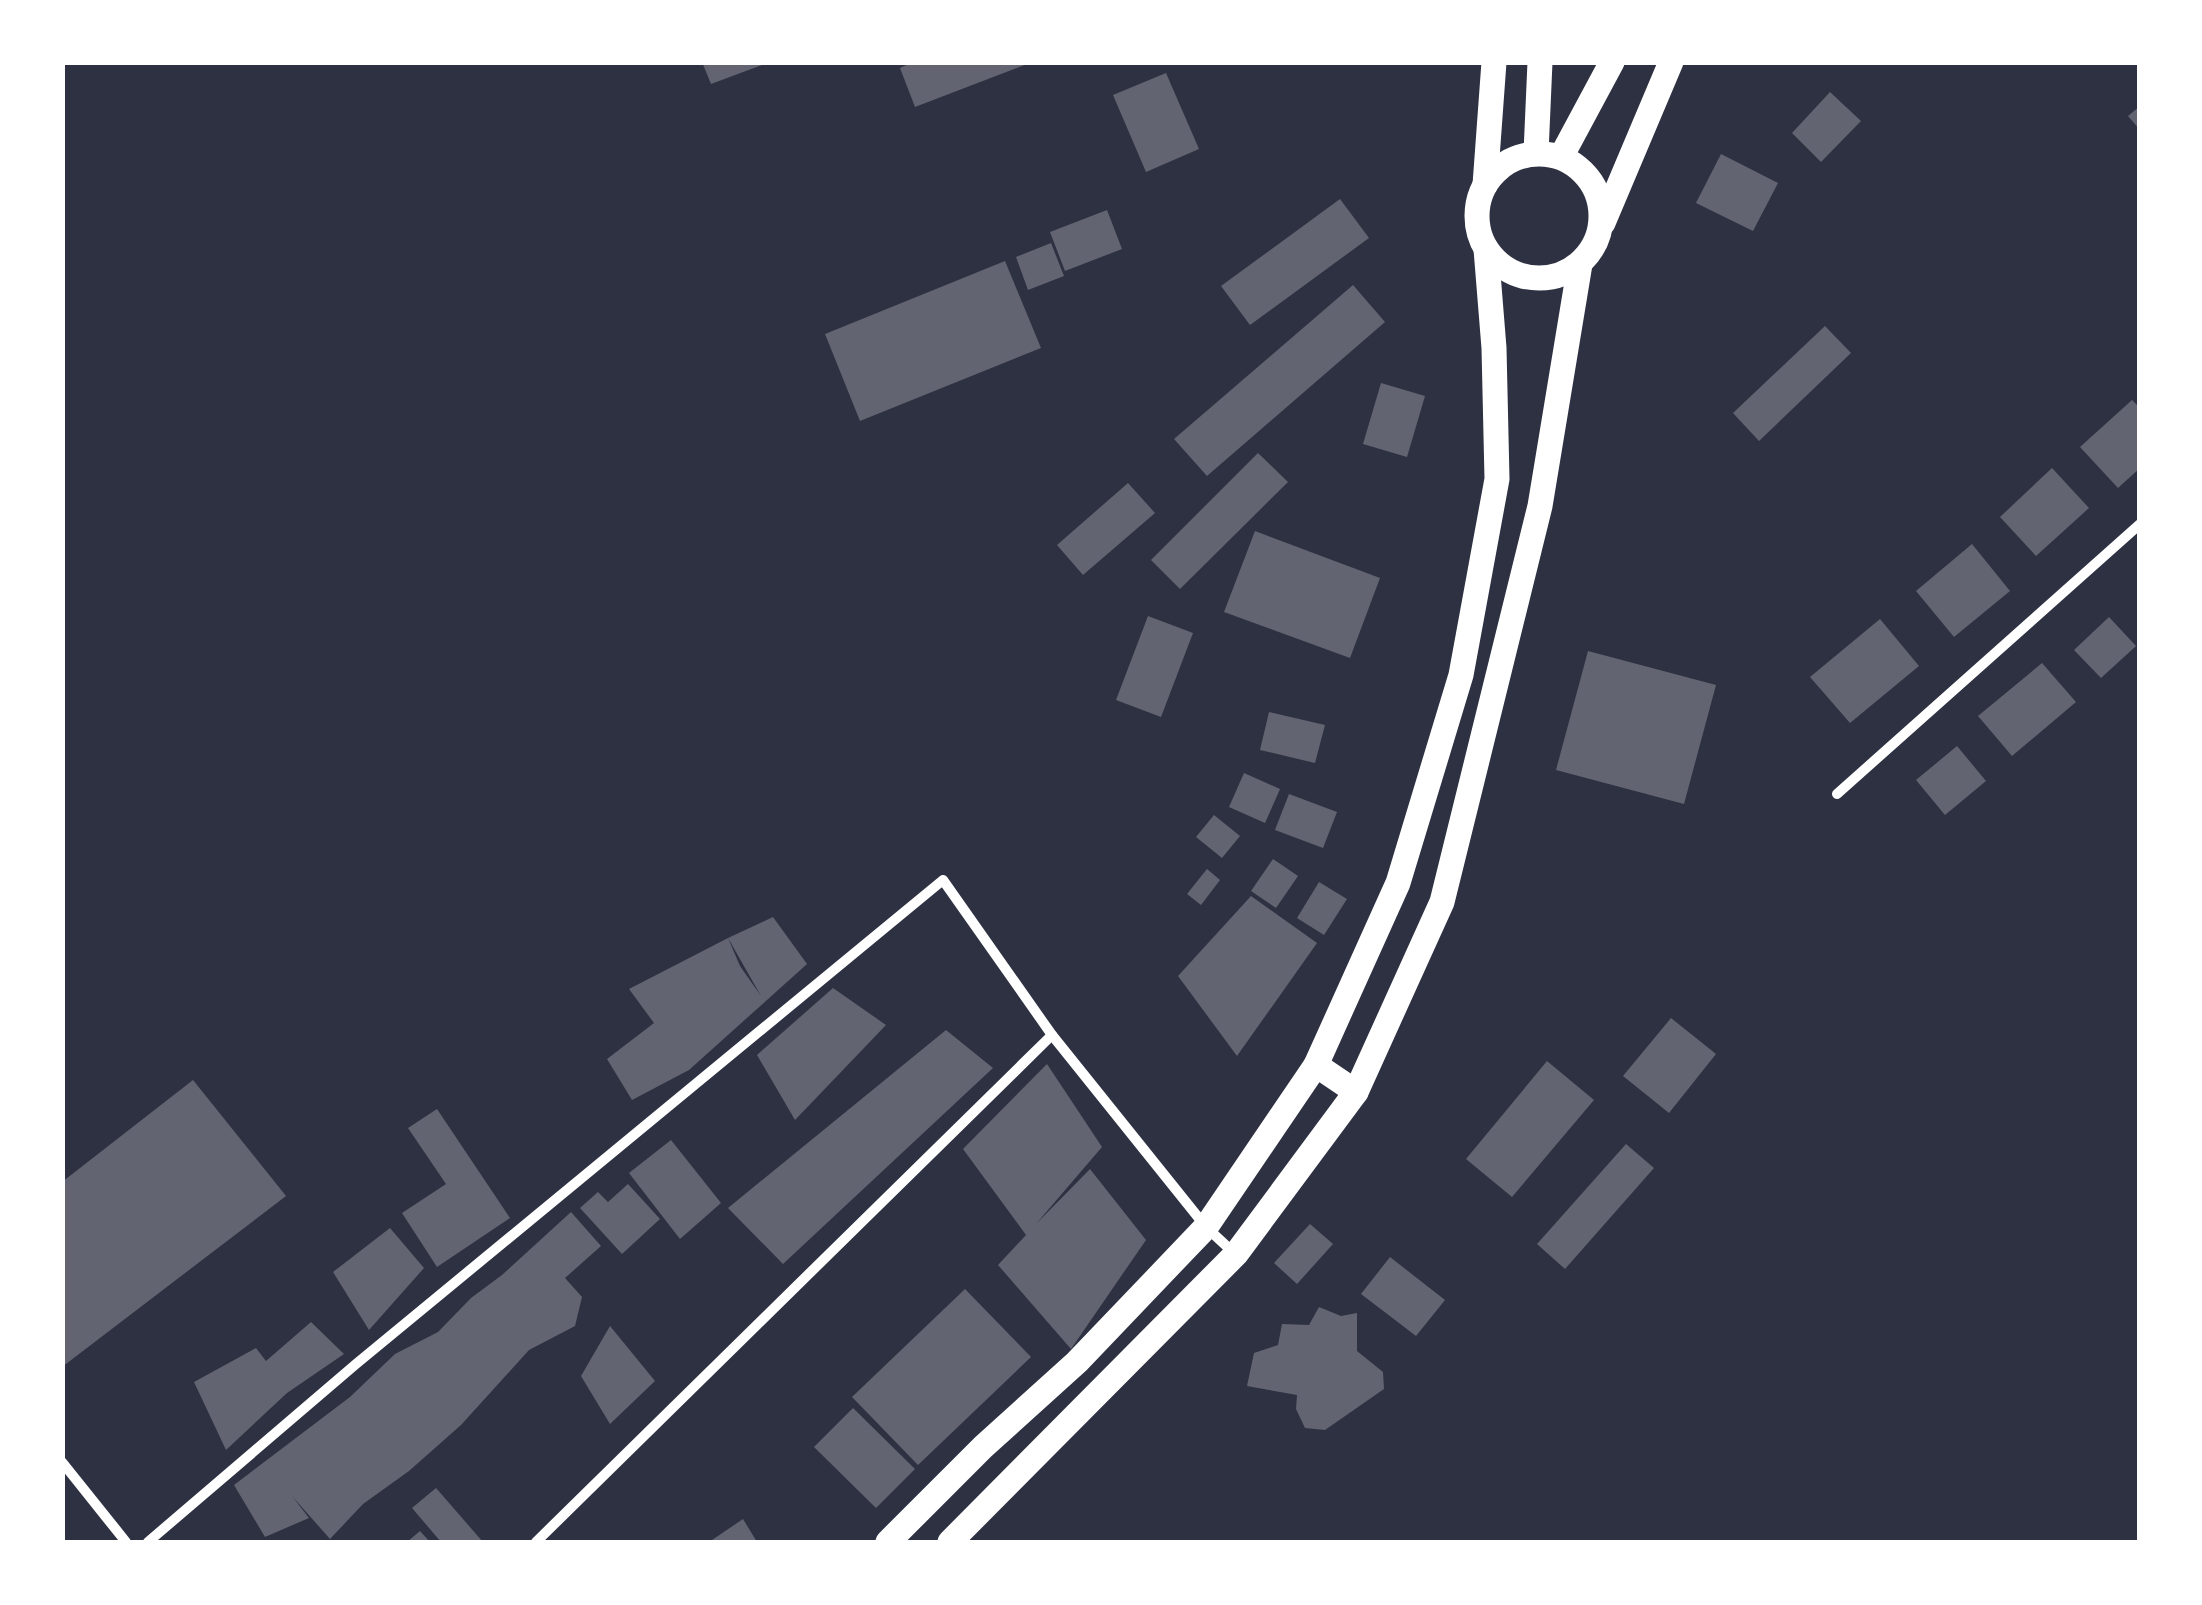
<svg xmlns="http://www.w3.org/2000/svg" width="2202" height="1605" font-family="Overpass,sans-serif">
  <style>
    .building { fill: #626471 }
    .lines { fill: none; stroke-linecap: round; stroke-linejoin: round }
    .minor { stroke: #fff; stroke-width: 10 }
    .primary { stroke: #fff; stroke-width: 25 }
  </style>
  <rect width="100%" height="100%" fill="#2d3142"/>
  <g class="building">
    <polygon points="702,62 767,62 767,63 711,84"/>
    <polygon points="913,62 1030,62 1030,63 915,107 900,68"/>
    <polygon points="1166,73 1199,149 1146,172 1113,95"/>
    <polygon points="1830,92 1861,121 1821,162 1792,133"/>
    <polygon points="2140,106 2140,130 2128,116"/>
    <polygon points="1721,154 1778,183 1753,231 1696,203"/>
    <polygon points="1340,199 1369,238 1250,325 1221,286"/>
    <polygon points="1107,210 1122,249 1065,271 1050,232"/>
    <polygon points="1051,243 1064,276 1028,290 1016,257"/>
    <polygon points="1005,261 1041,348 860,421 825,334"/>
    <polygon points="1353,285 1385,322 1207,476 1174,439"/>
    <polygon points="1825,326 1851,353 1759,441 1733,413"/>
    <polygon points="1381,383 1425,396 1407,457 1363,444"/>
    <polygon points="2132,400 2140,408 2140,468 2118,488 2080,447"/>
    <polygon points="1258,453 1288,482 1180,589 1151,560"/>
    <polygon points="2052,468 2089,508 2036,556 2000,517"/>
    <polygon points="1128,483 1155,513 1083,575 1057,545"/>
    <polygon points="1255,531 1380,578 1350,658 1224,612"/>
    <polygon points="1972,544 2010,591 1954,637 1916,591"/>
    <polygon points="1148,616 1193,633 1161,717 1116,700"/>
    <polygon points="2109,617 2136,646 2101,678 2074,650"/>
    <polygon points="1880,619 1919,666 1850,723 1810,677"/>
    <polygon points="1588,651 1716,685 1684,804 1556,770"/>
    <polygon points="2042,663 2076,702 2012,756 1978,716"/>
    <polygon points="1269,712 1325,725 1315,763 1260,750"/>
    <polygon points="1957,746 1986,781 1945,815 1916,780"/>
    <polygon points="1244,773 1280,789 1265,823 1229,807"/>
    <polygon points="1289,794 1337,812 1323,848 1275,830"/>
    <polygon points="1214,815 1240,836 1222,858 1196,837"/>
    <polygon points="1273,859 1298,876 1276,908 1251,891"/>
    <polygon points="1207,869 1220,880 1201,905 1187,894"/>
    <polygon points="1319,882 1347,899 1324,935 1297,918"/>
    <polygon points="1251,896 1317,943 1237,1056 1178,976"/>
    <polygon points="773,917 807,964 689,1070 632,1100 607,1059 654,1023 629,989 728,938 740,966 761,996 728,938"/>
    <polygon points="833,988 886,1025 795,1120 757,1055"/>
    <polygon points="1671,1018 1716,1054 1669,1113 1623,1076"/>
    <polygon points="946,1030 993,1068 783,1264 728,1208"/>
    <polygon points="1547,1061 1594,1100 1512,1197 1466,1159"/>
    <polygon points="1047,1064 1102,1147 1036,1224 1090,1169 1146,1240 1071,1349 998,1265 1026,1235 963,1149"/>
    <polygon points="193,1080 286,1196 62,1367 62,1182"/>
    <polygon points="437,1109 510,1218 437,1267 402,1213 446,1184 408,1128"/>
    <polygon points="671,1140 721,1203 680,1239 629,1173"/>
    <polygon points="1626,1144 1654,1168 1565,1269 1537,1244"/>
    <polygon points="628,1184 660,1219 622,1254 580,1208 598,1192 608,1202"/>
    <polygon points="571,1212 601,1246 565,1278 582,1297 575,1326 529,1350 461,1425 409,1471 363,1504 330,1539 292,1496 309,1518 265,1537 234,1485 350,1397 395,1354 438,1332 471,1298 502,1275"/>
    <polygon points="1310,1224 1333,1244 1297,1284 1274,1263"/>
    <polygon points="390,1228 424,1268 369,1330 333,1272"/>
    <polygon points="1390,1257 1445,1300 1416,1336 1361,1294"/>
    <polygon points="965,1289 1031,1357 918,1465 852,1397"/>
    <polygon points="1319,1307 1341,1316 1357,1313 1357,1351 1383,1372 1384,1389 1325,1430 1305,1428 1296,1409 1297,1395 1247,1386 1254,1353 1278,1345 1282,1324 1309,1325"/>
    <polygon points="311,1322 344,1354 287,1393 226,1450 194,1382 256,1348 266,1361"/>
    <polygon points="610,1326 655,1381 610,1424 581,1376"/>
    <polygon points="853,1408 915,1469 876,1508 814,1447"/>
    <polygon points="436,1488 483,1542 441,1542 412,1508"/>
    <polygon points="743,1519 757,1542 709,1542"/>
    <polygon points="420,1531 430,1542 407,1542"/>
  </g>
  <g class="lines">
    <g class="minor">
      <polyline points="1837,794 2140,524"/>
      <polyline points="62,1462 126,1542"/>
      <polyline points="148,1542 356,1364 943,880 1052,1035 1206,1227 1234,1253"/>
      <polyline points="536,1542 1052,1035"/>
    </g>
    <g class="primary">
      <polyline points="1536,153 1540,62"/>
      <circle cx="1539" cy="216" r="62"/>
      <polyline points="1561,157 1612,62"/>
      <polyline points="1485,185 1494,62"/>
      <polyline points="1603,223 1671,62"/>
      <polyline points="1316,1065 1356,1092"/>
      <polyline points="888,1542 983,1447 1077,1362 1206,1227 1316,1065 1398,883 1461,675 1497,479 1494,348 1486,249"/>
      <polyline points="950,1542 1236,1254 1356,1092 1442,902 1540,506 1580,264"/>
    </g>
  </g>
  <rect width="2202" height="1605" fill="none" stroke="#ffffff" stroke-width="130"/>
</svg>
